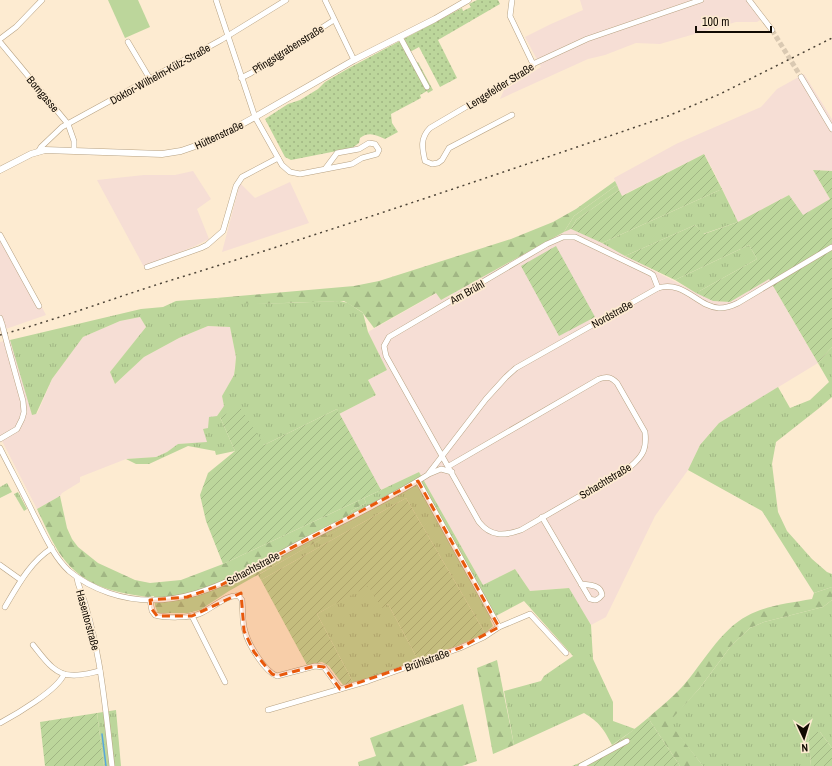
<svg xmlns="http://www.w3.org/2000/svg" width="832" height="766" font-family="'Archivo Narrow',sans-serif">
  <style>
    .commercial { fill: #f6ded5 }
    .grass { fill: url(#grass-tufts) }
    .forest { fill: url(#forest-firs) }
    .park { fill: url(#park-dots) }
    .garden { fill: url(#garden-furrows) }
    .pitch { fill: #bcd69b }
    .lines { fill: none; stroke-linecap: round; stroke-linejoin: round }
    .stream { stroke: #58a6db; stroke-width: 1.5 }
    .minor-tunnel { stroke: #dac9b2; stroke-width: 5; stroke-dasharray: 5 2.5; stroke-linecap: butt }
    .minor-casing { stroke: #b7a283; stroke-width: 6 }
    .tertiary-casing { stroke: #b7a283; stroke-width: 7 }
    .minor { stroke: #fff; stroke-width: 5 }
    .tertiary { stroke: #fff; stroke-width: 6 }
    .rail { stroke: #4d4437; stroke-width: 1.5; stroke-dasharray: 2 4; stroke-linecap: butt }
    .minor-bridge-casing { stroke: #b7a283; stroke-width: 6; stroke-linecap: butt }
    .minor-bridge { stroke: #fff; stroke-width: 5 }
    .marked { fill: #e8590c; fill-opacity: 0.2; stroke: #e8590c; stroke-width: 3; stroke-dasharray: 8 5; stroke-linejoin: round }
    .labels { text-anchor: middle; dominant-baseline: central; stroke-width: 3.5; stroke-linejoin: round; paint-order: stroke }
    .street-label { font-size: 11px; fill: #110a02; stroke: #fdebd1 }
  </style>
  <defs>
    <pattern id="grass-tufts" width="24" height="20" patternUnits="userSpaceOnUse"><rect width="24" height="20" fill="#bcd69b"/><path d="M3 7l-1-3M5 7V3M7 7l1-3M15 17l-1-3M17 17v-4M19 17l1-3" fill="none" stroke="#a1b684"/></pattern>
    <pattern id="forest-firs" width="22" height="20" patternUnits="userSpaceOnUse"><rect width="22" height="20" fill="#bcd69b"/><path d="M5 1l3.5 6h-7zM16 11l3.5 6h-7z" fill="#a1b684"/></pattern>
    <pattern id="park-dots" width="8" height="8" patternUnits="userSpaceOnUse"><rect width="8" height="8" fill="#bcd69b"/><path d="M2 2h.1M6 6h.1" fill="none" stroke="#a1b684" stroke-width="1.8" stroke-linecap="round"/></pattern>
    <pattern id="garden-furrows" width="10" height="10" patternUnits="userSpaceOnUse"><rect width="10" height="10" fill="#bcd69b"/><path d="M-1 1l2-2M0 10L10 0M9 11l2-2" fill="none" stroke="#a1b684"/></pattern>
  </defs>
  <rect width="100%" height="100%" fill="#fdebd1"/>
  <g class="commercial">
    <polygon points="580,0 753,0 765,17 757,22 736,22 660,44 636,43 605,55 588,59 500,99 504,90 541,67 525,37 551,24 583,10"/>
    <polygon points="804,74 832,119 832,171 813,170 830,199 803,216 789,195 738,222 715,174 704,154 621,196 614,178 676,144 761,107 777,89"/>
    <polygon points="193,171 211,199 197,209 209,239 195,246 144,267 97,180 144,175 175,175"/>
    <polygon points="290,182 309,223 222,252 240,183 255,198"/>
    <polygon points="571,229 602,243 625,256 713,301 730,302 769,279 818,363 719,423 700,445 688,470 655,516 606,617 591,625 568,588 530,591 515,569 483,585 419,472 381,490 339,414 376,395 368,380 387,370 368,332 437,293 441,300 564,232"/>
    <polygon points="4,236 46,315 0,331 0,238"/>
    <polygon points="140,317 146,327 110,372 115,384 144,357 179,338 208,326 230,327 236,357 234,375 222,396 224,406 209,428 207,443 178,444 167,452 156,457 126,459 80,477 80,482 62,493 60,496 37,509 0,437 0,342 10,340 37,414 52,379 83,337 120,321"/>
  </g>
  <g class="grass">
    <polygon points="617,185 619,190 576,220 571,229 564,232 574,216"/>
    <polygon points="722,189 738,222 703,234 695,225 625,256 602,243"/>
    <polygon points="749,245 757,259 696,293 675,280"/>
    <path d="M216 298C256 307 298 302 340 301L348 303 363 313 368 332 387 370 368 380 376 395 339 414 337 409 264 445 220 417 235 451 216 455 215 451 188 446 149 464H136L126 459 156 457 167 452 178 444 207 442 203 429 208 428 209 417 217 416 224 406 222 396 234 375 235 368 236 357 230 327 208 326 179 338 144 357 115 384 110 372 146 327 140 317 120 321 83 337 52 379 36 414 32 415 10 340 141 309 163 307 176 301Z"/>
    <polygon points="832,347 832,397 818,409 776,442 772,464 778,512 787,531 812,559 827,572 832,574 832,587 814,593 762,511 688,470 700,445 719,423 778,387 790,408 810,400 829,382 818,363"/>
    <path d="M419 472 483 585 515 569 530 591 569 588 591 625 593 659 613 702V721L635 729 612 745C604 729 599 722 584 713L514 745 504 691 541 681 544 676 573 656 524 601 490 619 493 626 485 633 406 498 261 580 258 575 358 518 351 511 366 503 364 498Z"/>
    <polygon points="7,483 12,492 0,498 0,487"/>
    <polygon points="18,492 27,509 24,511 14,494"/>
    <polygon points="368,585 382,607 388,604 418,660 368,679 353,682 317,614"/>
    <polygon points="832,600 832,748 820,732 808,732 811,766 703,766 668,722 699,689 731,646 750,628 764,622 823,607"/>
    <polygon points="116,710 121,766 104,766 97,713"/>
  </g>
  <g class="forest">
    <polygon points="615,181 617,185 574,216 564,232 441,300 436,293 374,328 362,312 344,301 253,304 232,302 216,298 354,286 379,281 511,239 553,222 576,209"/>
    <path d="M60 496 67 528 72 539 78 547 98 563 135 580 150 583 181 580 223 564 364 498 366 503 351 511 359 518 229 591 200 610 188 613H158L155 606 154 596 148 597C110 592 80 585 58 551 50 538 44 523 37 509Z"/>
    <path d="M832 587V600L823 607 764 622 750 628 731 646 699 689 669 722 703 766H680L648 718C659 708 672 698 682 687 702 665 720 630 747 616 767 605 790 603 812 599L814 593Z"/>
    <polygon points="497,660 514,745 493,754 477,668"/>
    <polygon points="463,704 477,761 462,766 359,766 358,762 376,756 370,738"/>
  </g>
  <path class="park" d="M477 0H498L500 4 438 40 457 78 440 87 419 47 410 52 416 63 418 62 433 90 428 93 427 91 420 95 421 98 391 114 392 123 398 132 385 139C376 135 369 131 360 138L359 143 352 148 291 160 285 157 265 119 268 117 288 104 300 100 318 89 325 82 349 68 462 8 463 11 471 7 469 4Z"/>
  <g class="garden">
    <polygon points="704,154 722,189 602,243 571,229 576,220 619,190 622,196"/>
    <polygon points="813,170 832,171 832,347 818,363 769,279 730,302 713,301 696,293 757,259 749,245 675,280 625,256 695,225 704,234 738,222 789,195 803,215 830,199"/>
    <polygon points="556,246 595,317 559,336 521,266"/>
    <polygon points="240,407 264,445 337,409 381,490 223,564 206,521 200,495 208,473 235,451 220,417"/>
    <polygon points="406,498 485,633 457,646 418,660 388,604 382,608 368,586 317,614 353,682 343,685 329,666 322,662 307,665 261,580"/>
    <polygon points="97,713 104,766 45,766 40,722"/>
    <path d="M648 718 680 766H572C600 756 625 737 648 718Z"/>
    <polygon points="808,732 820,732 832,748 832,766 811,766"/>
  </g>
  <polygon class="pitch" points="108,0 138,0 150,27 125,38"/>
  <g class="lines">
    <polyline class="stream" points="102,734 106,766"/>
    <polyline class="minor-tunnel" points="772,30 801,77"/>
    <g class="minor-casing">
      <g id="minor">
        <polyline points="216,0 255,117 282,165 290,172 300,174 352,164 362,158 377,154 379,150 375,144 369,143 359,149 337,153 325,169"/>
        <polyline points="325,0 354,60"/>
        <polyline points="512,0 510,16 533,64"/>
        <polyline points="749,0 772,30"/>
        <polyline points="400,37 427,87"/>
        <polyline points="0,39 16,27 42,0"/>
        <polyline points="0,42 68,124 74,141 74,150"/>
        <polyline points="128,42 150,79"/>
        <polyline points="801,77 832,129"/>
        <polyline points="241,78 251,73 334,20"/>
        <path d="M512 115 449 148 442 160 438 163 432 164 425 161C422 148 420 138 430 128L527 71 532 68 533 64 587 39 701 0"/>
        <polyline points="38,152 41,147 62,127 221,40 286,0"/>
        <polyline points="0,235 39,306"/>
        <polyline points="147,267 201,248 207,245 223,231 236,186 242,177 278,158"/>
        <polyline points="0,318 2,324"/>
        <polyline points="0,439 17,429 22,419 24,412 23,401 8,347"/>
        <path d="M0 448C11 470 23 492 34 515 44 534 53 556 69 571 81 581 95 588 109 593 182 618 244 572 306 540 347 519 390 499 429 474L441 469 452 472"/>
        <path d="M449 466 599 379C607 376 611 377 617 383L645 432C647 449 643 456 630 467L521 530C504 536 491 537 479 522L386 356 384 346 389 337 547 244 563 237H575L650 273 653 275 658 288"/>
        <path d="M429 473 486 399 506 377 516 368 658 288C684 280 698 307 719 308 726 308 732 306 738 303L832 247"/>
        <polyline points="418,481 499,627"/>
        <path d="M542 517 590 599C596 601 598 600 602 595 601 585 590 585 581 584"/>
        <polyline points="0,565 21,580"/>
        <path d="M77 578 78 583C100 641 105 705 112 766"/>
        <path d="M150 600 152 611 155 615C166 618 189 618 199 614 210 610 228 593 239 596L242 600C243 610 242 622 245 631 248 644 265 672 277 676L315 666 324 667 340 689"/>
        <path d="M5 607C18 585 30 562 52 548"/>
        <polyline points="192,616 225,682"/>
        <path d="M33 645C43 657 54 675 71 675 81 676 90 673 100 671"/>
        <polyline points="268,710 368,681 460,648 484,637 499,627 530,614 566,653"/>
        <path d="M0 723C15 715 58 690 64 674"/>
        <polyline points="581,766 627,741"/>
      </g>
    </g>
    <g class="tertiary-casing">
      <polyline id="tertiary" points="0,170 31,154 45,150 162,154 181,151 213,140 255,117 354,60 435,19 468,0"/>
    </g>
    <use href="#minor" class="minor"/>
    <use href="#tertiary" class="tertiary"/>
    <path class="rail" d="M0 335C59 319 116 297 175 279 340 228 504 172 668 116L720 94 832 38"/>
    <g class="minor-bridge-casing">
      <polyline id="minor-bridge" points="2,324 8,347"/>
    </g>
    <use href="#minor-bridge" class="minor-bridge"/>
  </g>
  <path class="marked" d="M418 481 499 627 460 648 340 689 324 667 315 666 277 676 272 674 254 652 244 631 241 593 192 616H157L151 608 150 600 187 597 221 585Z"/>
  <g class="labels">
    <g class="street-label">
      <text transform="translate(288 49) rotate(-32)">Pfingstgrabenstraße</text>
      <text transform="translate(160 74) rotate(-29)">Doktor-Wilhelm-Külz-Straße</text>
      <text transform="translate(500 86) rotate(-32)">Lengefelder Straße</text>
      <text transform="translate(43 94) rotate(50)">Borngasse</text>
      <text transform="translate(219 135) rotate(-25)">Hüttenstraße</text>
      <text transform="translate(467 292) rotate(-29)">Am Brühl</text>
      <text transform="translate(612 314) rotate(-29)">Nordstraße</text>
      <text transform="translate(605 481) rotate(-31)">Schachtstraße</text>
      <text transform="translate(253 568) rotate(-28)">Schachtstraße</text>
      <text transform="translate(88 620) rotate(75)">Hasentorstraße</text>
      <text transform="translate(427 660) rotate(-20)">Brühlstraße</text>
    </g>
  </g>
  <g transform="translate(804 738) rotate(176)" stroke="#fdebd1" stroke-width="3" paint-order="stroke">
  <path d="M0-3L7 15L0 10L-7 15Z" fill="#110a02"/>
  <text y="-6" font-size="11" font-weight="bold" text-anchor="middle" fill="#110a02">N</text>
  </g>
  <path d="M696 26v6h75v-6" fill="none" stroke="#110a02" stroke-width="2"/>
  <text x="702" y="26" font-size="12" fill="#110a02" stroke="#fdebd1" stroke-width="3" paint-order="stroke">100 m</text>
</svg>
